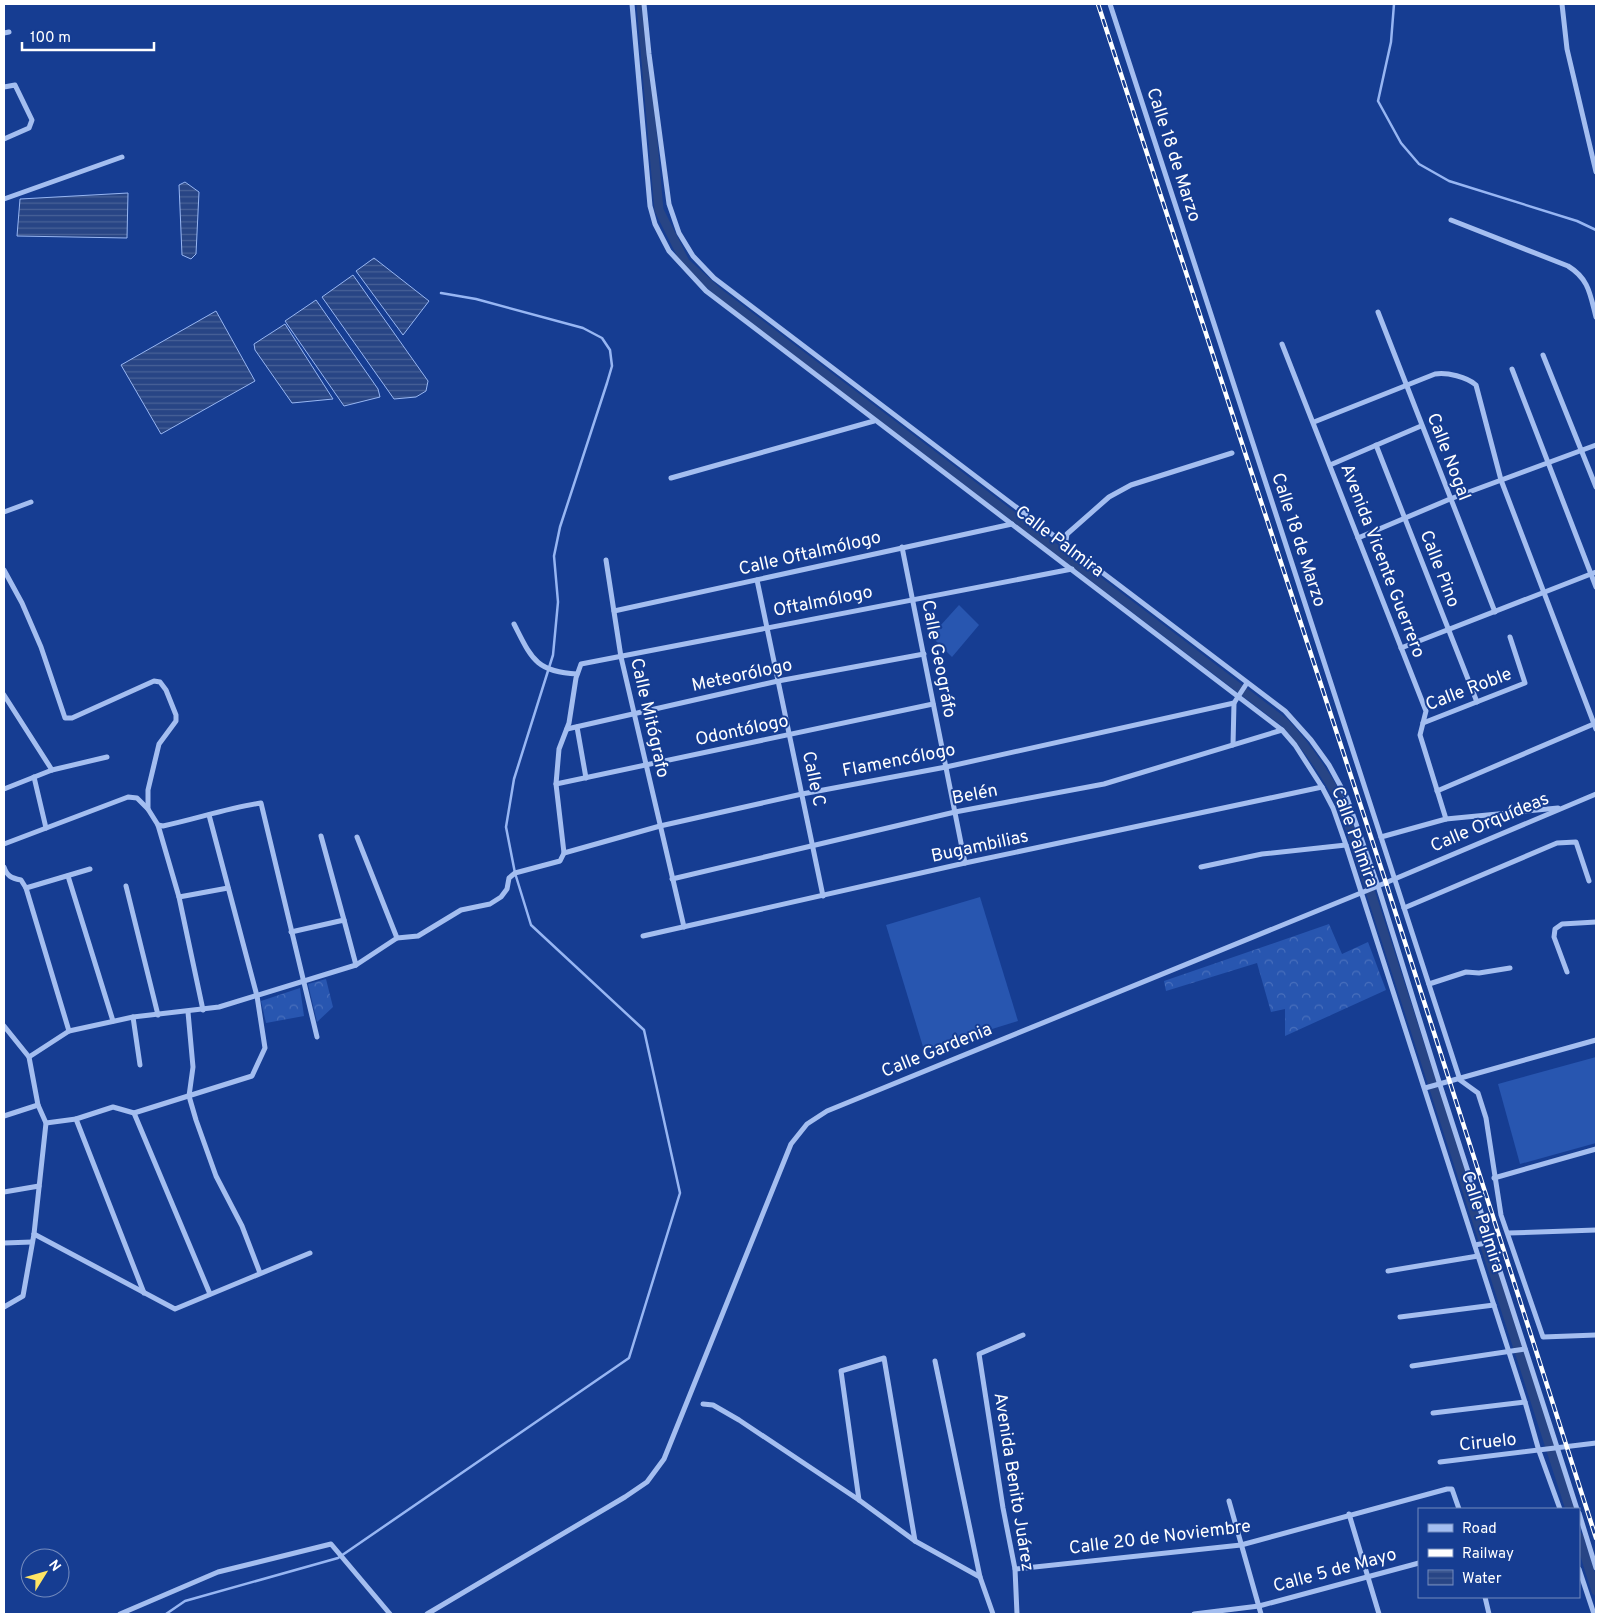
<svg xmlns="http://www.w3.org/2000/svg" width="1600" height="1618" font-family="Overpass,sans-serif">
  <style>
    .forest { fill: url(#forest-crowns) }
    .pitch { fill: #2856b0 }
    .water { fill: url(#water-rules); stroke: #97b6f3 }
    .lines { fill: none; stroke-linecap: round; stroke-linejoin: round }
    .stream { stroke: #97b6f3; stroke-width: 2.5 }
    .canal { stroke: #284585; stroke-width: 9 }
    .minor { stroke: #a4bef0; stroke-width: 5 }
    .rail-casing { stroke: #fff; stroke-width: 4.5 }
    .rail { stroke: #163d92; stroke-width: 2.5; stroke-dasharray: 8; stroke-linecap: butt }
    .labels { text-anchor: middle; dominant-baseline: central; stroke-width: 4; stroke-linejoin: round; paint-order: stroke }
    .street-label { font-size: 18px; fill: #fff; stroke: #163d92 }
  </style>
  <defs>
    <pattern id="forest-crowns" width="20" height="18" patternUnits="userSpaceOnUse" patternTransform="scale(1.25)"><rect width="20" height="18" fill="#2856b0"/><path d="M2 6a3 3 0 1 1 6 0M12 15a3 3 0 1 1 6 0" fill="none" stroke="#486fbc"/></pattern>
    <pattern id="water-rules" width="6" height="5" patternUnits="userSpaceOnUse" patternTransform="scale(1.25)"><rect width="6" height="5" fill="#284585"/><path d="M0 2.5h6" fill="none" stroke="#486197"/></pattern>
  </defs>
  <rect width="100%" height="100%" fill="#163d92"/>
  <g class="forest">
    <polygon points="1329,924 1342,954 1368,942 1386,990 1285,1036 1285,1009 1271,1012 1257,963 1166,991 1164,981"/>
    <polygon points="326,979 333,1007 317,1022 308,984"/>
    <polygon points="300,988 304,1016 266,1023 261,1001"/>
  </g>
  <g class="pitch">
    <polygon points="959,605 979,625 952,657 931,636"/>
    <polygon points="980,897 1018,1021 924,1050 886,925"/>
    <polygon points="1596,1057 1596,1143 1520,1164 1498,1084"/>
  </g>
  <g class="water">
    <polygon points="185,182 199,192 196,254 191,259 182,255 179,185"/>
    <polygon points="128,193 127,238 17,236 20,199"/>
    <polygon points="374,258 429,301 403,335 356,271"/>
    <polygon points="353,275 428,381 426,391 416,397 394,399 322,297"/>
    <polygon points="316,300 378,389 380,397 344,406 285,321"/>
    <polygon points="216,311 255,381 161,434 121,365"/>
    <polygon points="285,324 333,399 292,403 255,350 254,344"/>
  </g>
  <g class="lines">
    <g class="stream">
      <polyline points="1394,4 1391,42 1378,101 1401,143 1419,164 1449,181 1577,221 1596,230"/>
      <polyline points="166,1614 185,1601 338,1558 629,1358 680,1193 644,1030 531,925 515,873 506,827 514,779 553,655 558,602 554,556 560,527 607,383 612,366 610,350 602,338 583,328 476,299 441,293"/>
    </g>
    <g class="canal">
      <path d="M641 4 659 210 685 262 719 293 1284 722C1308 747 1325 773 1342 804L1570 1509"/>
      <polyline points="1579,1537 1596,1591"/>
    </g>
    <g class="minor">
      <polyline points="632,4 650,206 655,224 669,251 706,291 1282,730 1295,745 1322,787 1333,808 1346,845 1525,1402 1539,1451 1560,1509"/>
      <polyline points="644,4 649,54 669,204 679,233 693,256 714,278 1285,711 1311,740 1329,765 1347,798 1378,886 1440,1085 1577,1509"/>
      <polyline points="1110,4 1460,1080 1478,1093 1486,1118 1501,1215 1543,1337 1596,1335"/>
      <polyline points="1562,4 1567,49 1596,172"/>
      <polyline points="4,33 9,32"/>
      <polyline points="4,87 15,85 32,120 29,128 4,139"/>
      <polyline points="4,199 122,157"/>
      <path d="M1451 220 1568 266C1589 279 1590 294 1596 317"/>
      <polyline points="1378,312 1495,612"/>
      <polyline points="1282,344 1426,711 1420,735 1446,819"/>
      <polyline points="1543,355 1596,487"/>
      <polyline points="1512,369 1596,587"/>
      <path d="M1314 422 1435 374C1447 372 1467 377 1476 385L1501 480 1596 729"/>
      <polyline points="1376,445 1477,702"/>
      <polyline points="1330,465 1421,426"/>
      <polyline points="671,478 874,421"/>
      <polyline points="4,512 31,502"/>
      <polyline points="1358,538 1450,499 1596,445"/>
      <polyline points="1065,546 1067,534 1109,497 1131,485 1232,453"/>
      <polyline points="902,547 965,863"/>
      <polyline points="606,560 621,657 684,927"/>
      <polyline points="4,570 22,603 41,647 65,718 72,718 154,681 160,682 166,690 176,715 176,721 159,744 148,790 148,809 158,825 179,897 203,1010"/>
      <polyline points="757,580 823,896"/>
      <polyline points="614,611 1012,524"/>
      <path d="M514 624C531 657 535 672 577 674"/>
      <polyline points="1401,648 1596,572"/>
      <polyline points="4,695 52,770"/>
      <polyline points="1423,723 1525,683 1510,637"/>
      <polyline points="577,727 586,778"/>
      <polyline points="567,729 778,681 924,654"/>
      <polyline points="1233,745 1234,703"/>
      <polyline points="34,777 46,828"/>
      <polyline points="556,784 933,704"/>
      <polyline points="4,789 52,770 107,757"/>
      <polyline points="1437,791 1596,723"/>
      <polyline points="209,815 257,996 265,1048 252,1076 134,1113 210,1294"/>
      <path d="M158 825 163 826C196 819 228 808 261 803L317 1037"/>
      <polyline points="321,836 344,920"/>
      <polyline points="357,837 397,938"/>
      <polyline points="1381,837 1446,819 1558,808"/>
      <polyline points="4,844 128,797 137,798 148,809"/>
      <polyline points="564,853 660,826 802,794 946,767 1234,703 1247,683"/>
      <path d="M4 867C7 876 11 878 21 880L26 888 90 869"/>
      <polyline points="1201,867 1262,854 1346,845"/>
      <polyline points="68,876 113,1021"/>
      <polyline points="672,879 955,812 1104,784 1282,730"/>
      <polyline points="126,886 158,1015"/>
      <polyline points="26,888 69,1031"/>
      <polyline points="179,897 228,888"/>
      <polyline points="1404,908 1557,843 1576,842 1589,881"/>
      <polyline points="291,932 344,920 356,965 397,938 418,936 461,910 490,904 501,897 507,889 509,878 515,873 560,861 564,853 556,784 559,749 569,723 576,678 581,664 1072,569"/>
      <polyline points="643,936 965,863 1322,787"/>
      <polyline points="1567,972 1554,937 1555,929 1562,924 1596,922"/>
      <polyline points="1429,984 1466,972 1479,973 1510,968"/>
      <polyline points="188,1012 193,1067 189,1096 196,1120 216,1176 242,1226 260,1273"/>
      <polyline points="133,1017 140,1065"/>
      <polyline points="4,1026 29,1057 38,1105 46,1123 34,1234 23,1296 4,1307"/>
      <polyline points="29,1057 69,1031 133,1017 219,1007 356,965"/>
      <polyline points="1425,1088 1596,1040"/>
      <polyline points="134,1113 113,1107 76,1119 144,1293"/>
      <polyline points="4,1116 38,1105"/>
      <polyline points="46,1123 76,1119"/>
      <polyline points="1494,1178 1596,1149"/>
      <polyline points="4,1192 39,1186"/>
      <polyline points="1508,1233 1596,1230"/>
      <polyline points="34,1234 175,1309 310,1253"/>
      <polyline points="4,1243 32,1242"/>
      <polyline points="1475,1245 1491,1242"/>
      <polyline points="1388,1271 1478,1256"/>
      <polyline points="1400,1317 1494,1305"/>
      <polyline points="935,1361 980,1577 993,1614"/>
      <polyline points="1412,1366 1525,1349"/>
      <polyline points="703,1404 713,1405 739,1420 859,1500 915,1541 980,1577"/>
      <polyline points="1433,1413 1525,1402"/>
      <polyline points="1440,1462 1596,1443"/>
      <polyline points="859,1500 841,1371 884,1358 915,1541"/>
      <polyline points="1229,1501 1261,1614"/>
      <polyline points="1579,1513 1596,1568"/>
      <polyline points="1349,1514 1379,1614"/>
      <polyline points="1015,1569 1241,1545 1447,1489 1452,1489 1459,1509"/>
      <polyline points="1579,1569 1594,1614"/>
      <polyline points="1485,1597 1489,1614"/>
      <polyline points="120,1614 218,1572 331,1544 390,1614"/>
      <polyline points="427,1614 625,1497 647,1482 664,1459 791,1144 807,1124 827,1111 1378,886 1596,794"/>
      <polyline points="1017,1614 1015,1569 1003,1508 979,1354 1023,1335"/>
      <polyline points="1194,1614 1259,1606 1419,1563"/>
    </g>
    <g class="rail-casing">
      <polyline id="rail" points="1098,4 1386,883 1596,1538"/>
    </g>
    <use href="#rail" class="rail"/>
  </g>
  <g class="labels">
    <g class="street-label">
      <text transform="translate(1173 155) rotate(72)">Calle 18 de Marzo</text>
      <text transform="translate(1448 457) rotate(69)">Calle Nogal</text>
      <text transform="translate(1298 540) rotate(72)">Calle 18 de Marzo</text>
      <text transform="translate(1059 542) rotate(37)">Calle Palmira</text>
      <text transform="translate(810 554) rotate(-13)">Calle Oftalmólogo</text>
      <text transform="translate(1382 561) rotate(69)">Avenida Vicente Guerrero</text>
      <text transform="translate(1439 569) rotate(69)">Calle Pino</text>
      <text transform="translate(823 602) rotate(-11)">Oftalmólogo</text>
      <text transform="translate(938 659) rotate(79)">Calle Geográfo</text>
      <text transform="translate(742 676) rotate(-12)">Meteorólogo</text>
      <text transform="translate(1469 690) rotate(-21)">Calle Roble</text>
      <text transform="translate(649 718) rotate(77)">Calle Mitógrafo</text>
      <text transform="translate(742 731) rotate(-12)">Odontólogo</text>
      <text transform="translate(899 761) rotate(-11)">Flamencólogo</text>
      <text transform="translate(813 779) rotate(78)">Calle C</text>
      <text transform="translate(975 795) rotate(-11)">Belén</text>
      <text transform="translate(1490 823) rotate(-23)">Calle Orquídeas</text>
      <text transform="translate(1354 837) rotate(70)">Calle Palmira</text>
      <text transform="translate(980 847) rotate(-12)">Bugambilias</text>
      <text transform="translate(937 1051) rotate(-22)">Calle Gardenia</text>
      <text transform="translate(1482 1222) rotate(72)">Calle Palmira</text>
      <text transform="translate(1488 1443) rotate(-6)">Ciruelo</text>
      <text transform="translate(1013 1482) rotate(81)">Avenida Benito Juárez</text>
      <text transform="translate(1160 1538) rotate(-7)">Calle 20 de Noviembre</text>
      <text transform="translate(1335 1571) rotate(-15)">Calle 5 de Mayo</text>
    </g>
  </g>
  <rect width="1600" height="1618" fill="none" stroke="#ffffff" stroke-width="10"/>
  <rect x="1418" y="1508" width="162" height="90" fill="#163d92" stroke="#738bbe"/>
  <rect x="1428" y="1524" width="25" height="8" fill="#a4bef0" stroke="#738bbe"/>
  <text x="1462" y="1533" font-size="15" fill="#ffffff">Road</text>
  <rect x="1428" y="1549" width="25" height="8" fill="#ffffff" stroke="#738bbe"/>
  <text x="1462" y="1558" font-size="15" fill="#ffffff">Railway</text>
  <rect x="1428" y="1570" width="25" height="15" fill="url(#water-rules)" stroke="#738bbe"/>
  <text x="1462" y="1583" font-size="15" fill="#ffffff">Water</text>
  <g transform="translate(45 1573) rotate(53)"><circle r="24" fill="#163d92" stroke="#738bbe"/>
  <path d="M0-4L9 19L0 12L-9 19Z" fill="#ffe564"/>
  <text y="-8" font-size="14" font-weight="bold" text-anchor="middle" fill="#ffffff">N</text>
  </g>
  <path d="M22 42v8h132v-8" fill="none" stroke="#ffffff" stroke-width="2.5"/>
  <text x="30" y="42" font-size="15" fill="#ffffff" stroke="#163d92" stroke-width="4" paint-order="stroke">100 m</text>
</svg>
